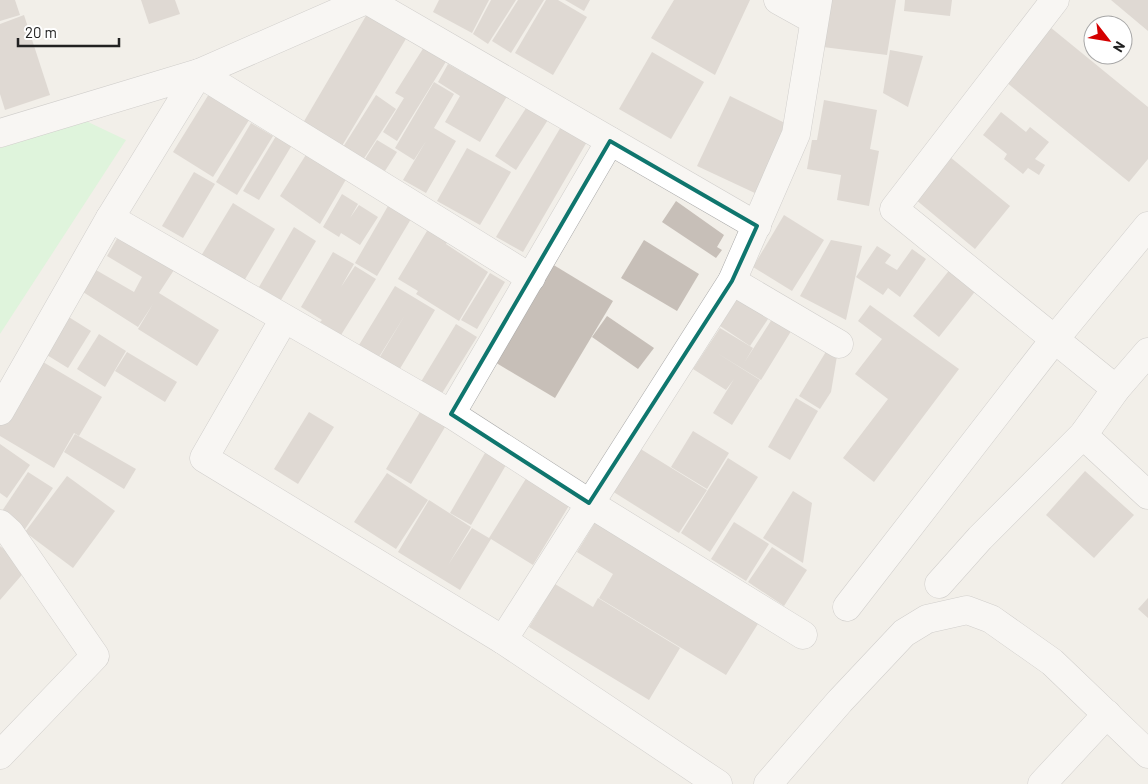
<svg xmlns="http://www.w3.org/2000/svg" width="1148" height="784" font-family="Barlow,sans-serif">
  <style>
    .park { fill: #c8facc }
    .building { fill: #c7bfb8 }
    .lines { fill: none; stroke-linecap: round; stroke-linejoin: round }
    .minor-casing { stroke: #a9a9a9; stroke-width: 29 }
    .minor { stroke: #fff; stroke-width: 28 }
    .marked { fill: none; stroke: #0f766e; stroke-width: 4; stroke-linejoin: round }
  </style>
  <rect width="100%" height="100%" fill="#f2efe9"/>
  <polygon class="park" points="86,121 126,140 0,334 0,148"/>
  <g class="building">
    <polygon points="0,0 15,0 20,15 0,21"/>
    <polygon points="141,0 175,0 180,14 149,24"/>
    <polygon points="439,0 489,0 472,33 433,12"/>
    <polygon points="491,0 516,0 488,44 473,34"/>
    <polygon points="518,0 544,0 511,53 492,41"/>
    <polygon points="546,0 558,0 587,17 553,75 515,53"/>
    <polygon points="565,0 590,0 584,11"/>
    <polygon points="674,0 750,0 715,75 651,38"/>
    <polygon points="828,0 896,0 887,55 823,47"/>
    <polygon points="905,0 952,0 950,16 904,11"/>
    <polygon points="1111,0 1148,0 1148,31"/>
    <polygon points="370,9 410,32 342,146 303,123"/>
    <polygon points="24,15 50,95 5,110 0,94 0,24"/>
    <polygon points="1050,27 1148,107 1148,159 1129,182 1006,82"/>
    <polygon points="424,47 447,60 397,141 383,132 404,98 395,93"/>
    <polygon points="890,50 923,56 908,107 883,93"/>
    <polygon points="652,52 704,82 671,139 619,109"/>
    <polygon points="448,64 471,77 474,72 509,93 480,142 445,122 460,96 438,82"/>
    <polygon points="434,82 454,94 434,128 456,141 426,193 403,180 426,141 414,160 395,148"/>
    <polygon points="209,94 249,120 213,177 173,152"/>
    <polygon points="376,95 396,109 363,160 343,147"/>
    <polygon points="730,96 789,125 757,194 697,166"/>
    <polygon points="824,100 877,110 870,149 879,151 869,206 837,200 841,175 807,169 812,140 817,140"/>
    <polygon points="530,102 551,115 516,170 495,156"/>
    <polygon points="1001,112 1026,132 1030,127 1049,142 1035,159 1045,165 1039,175 1028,168 1023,174 1004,159 1007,154 983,135"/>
    <polygon points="251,123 273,136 237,195 216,182"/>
    <polygon points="562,125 588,140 523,252 496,237"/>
    <polygon points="276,136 292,145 259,200 243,191"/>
    <polygon points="377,140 397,152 385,171 365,159"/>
    <polygon points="467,148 511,172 480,225 437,201"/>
    <polygon points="307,153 348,176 320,224 280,196"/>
    <polygon points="950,157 1010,206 975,249 915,199"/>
    <polygon points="194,172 215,184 183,238 162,226"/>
    <polygon points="342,194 358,204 350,218 359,205 378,217 360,245 341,233 339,237 323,227"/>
    <polygon points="676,201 724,235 717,247 722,250 716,258 662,222"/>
    <polygon points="233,203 275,229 244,281 201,256"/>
    <polygon points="388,206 411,219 377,276 355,263"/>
    <polygon points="784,215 824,240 792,291 753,267"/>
    <polygon points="430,226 450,237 446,244 488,272 459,321 416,294 418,291 398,279"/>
    <polygon points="294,227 316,241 281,300 259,287"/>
    <polygon points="118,237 174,270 159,293 219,330 197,366 138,329 153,304 138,327 83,292 96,270 134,292 142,277 107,256"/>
    <polygon points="644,240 699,274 677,311 621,278"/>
    <polygon points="831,240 862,246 846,320 800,296"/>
    <polygon points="877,246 891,255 885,263 897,270 912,249 926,259 900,297 888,288 883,295 856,277"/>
    <polygon points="333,252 354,264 341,287 355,266 376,279 341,335 320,322 322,320 301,307"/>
    <polygon points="552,264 613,301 555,398 493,361"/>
    <polygon points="951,268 977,289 939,337 913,316"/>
    <polygon points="490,273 505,282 477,329 461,320"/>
    <polygon points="395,286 435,310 398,372 378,360 405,315 379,357 359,345"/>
    <polygon points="738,298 768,319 750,346 720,326"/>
    <polygon points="870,305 959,369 874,482 843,458 888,399 855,374 882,339 858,321"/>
    <polygon points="64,314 91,331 68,368 42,352"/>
    <polygon points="607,316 654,348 638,369 592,337"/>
    <polygon points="774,316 793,328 761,380 717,353 760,380 732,425 713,413 734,379 726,390 693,369 720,328 753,348 744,363"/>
    <polygon points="456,324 477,337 439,398 419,385"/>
    <polygon points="99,334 126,351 105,387 77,369"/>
    <polygon points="827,350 837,356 831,392 820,409 799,396"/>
    <polygon points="127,352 177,382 165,402 115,371"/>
    <polygon points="38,359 102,397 79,436 74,433 54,468 0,436 0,422"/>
    <polygon points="796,398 818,411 790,460 768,447"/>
    <polygon points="423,407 448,422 411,484 386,469"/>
    <polygon points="309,412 334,427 298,484 274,469"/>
    <polygon points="693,431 729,453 707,489 671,467"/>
    <polygon points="75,434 136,469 124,489 64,452"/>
    <polygon points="0,444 30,465 7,498 0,493"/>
    <polygon points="639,448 707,490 679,533 612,491"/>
    <polygon points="485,453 506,465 471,525 450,513"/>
    <polygon points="728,458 758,477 710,552 681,533"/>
    <polygon points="1085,471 1134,515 1094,558 1046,515"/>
    <polygon points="28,472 53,488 23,532 0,514"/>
    <polygon points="387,473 428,500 396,549 354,522"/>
    <polygon points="67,476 115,511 73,568 25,532"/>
    <polygon points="527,477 570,504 533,565 491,539 460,590 398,552 429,500 471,527 448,565 472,528 489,538"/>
    <polygon points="793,491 812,503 803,563 763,538"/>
    <polygon points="596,521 761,619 726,675 599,598 613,574 577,552"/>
    <polygon points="734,522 769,544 746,581 711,559"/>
    <polygon points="0,546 27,569 0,600"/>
    <polygon points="772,547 807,570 784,606 748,582"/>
    <polygon points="555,584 593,607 598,598 680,648 649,700 529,627"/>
    <polygon points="1148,598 1148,618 1138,609"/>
  </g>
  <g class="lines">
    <g class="minor-casing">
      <g id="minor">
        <polyline points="366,0 199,73 531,278"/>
        <polyline points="367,0 757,226"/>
        <polyline points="778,0 814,20"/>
        <polyline points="1055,0 894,209 1116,389"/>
        <polyline points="0,133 199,73 110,218 0,411"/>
        <polyline points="110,218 451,414 589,503 803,635"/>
        <polyline points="732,281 839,344"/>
        <polyline points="284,319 204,458 503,640 732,281 796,134 818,0"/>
        <polyline points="451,414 610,141"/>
        <polyline points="1083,435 1148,495"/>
        <polyline points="0,524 10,533 95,656 0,755"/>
        <polyline points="939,584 980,538 1083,435 1116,389 1148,352"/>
        <polyline points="847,607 1054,340 1148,226"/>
        <polyline points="503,640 718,784"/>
        <polyline points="768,784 840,701 904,633 927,619 967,610 991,619 1052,662 1148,754"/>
        <polyline points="1042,784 1107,714"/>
      </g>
    </g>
    <use href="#minor" class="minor"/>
  </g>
  <path d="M0 0H1148V784H0ZM610 141 757 226 732 281 589 503 451 414Z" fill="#f2efe9" fill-opacity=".55" fill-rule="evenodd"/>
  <path class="marked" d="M610 141 757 226 732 281 589 503 451 414Z"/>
  <g transform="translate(1108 40) rotate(121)"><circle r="24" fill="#ffffff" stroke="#a7a7a7"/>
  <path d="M0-4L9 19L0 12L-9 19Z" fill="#d40000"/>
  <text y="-8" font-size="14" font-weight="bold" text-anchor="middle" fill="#222222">N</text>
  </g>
  <path d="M18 38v8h101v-8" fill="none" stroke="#222222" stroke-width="2.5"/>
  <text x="25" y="38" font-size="15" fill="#222222" stroke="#ffffff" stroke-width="4" paint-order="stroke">20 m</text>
</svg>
